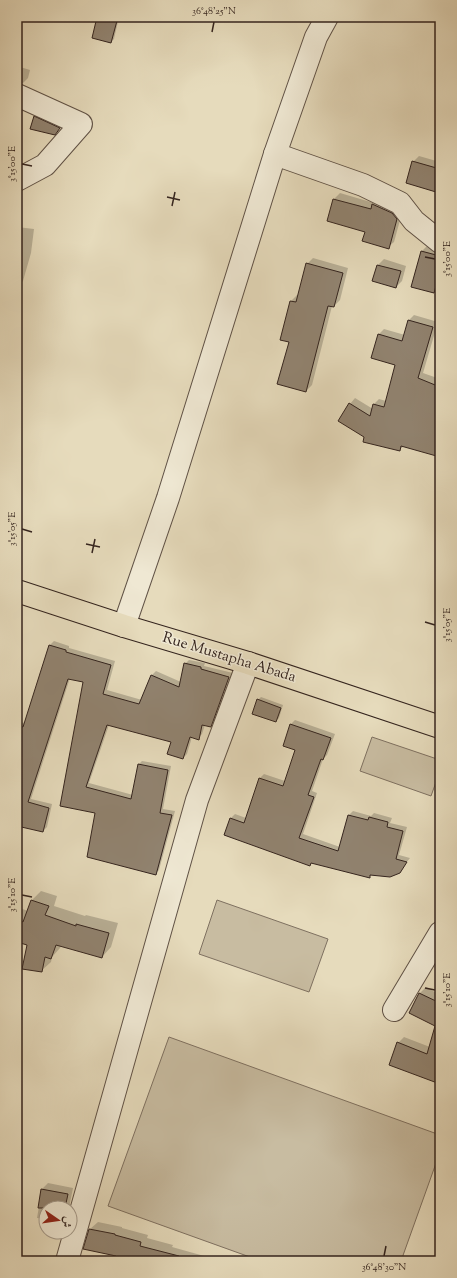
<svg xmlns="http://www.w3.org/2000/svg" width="457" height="1278" font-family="'Sorts Mill Goudy',Amiri,serif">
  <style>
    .green { fill: #c8bca1; stroke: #7e7060 }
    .shadow { fill: #0003 }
    .building { fill: #918370; stroke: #34241e }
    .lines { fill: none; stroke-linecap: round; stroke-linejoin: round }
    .minor-casing { stroke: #605246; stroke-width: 24 }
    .major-casing { stroke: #34241e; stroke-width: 24 }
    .minor { stroke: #efe8d3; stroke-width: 22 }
    .major { stroke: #e6dbbc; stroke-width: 22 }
    .ticks { fill: none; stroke: #34241e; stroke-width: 1.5 }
    .labels { text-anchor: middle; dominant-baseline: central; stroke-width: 3; stroke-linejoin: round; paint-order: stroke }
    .street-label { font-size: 15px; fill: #34241e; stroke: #efe8d3 }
    .neatline { fill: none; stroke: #34241e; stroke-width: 1.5 }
    .ticks-label { font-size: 10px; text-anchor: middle; fill: #34241e }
  </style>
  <rect width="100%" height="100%" fill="#e6dbbc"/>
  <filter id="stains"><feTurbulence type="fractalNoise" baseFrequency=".005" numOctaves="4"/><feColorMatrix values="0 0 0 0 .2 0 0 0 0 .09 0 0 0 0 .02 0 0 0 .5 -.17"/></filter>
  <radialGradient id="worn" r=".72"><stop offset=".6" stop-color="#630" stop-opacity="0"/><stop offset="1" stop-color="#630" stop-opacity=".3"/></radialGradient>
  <g class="green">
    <polygon points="372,737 440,760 440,771 431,796 360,771"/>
    <polygon points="217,900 328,939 309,992 199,954"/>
    <polygon points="169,1037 440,1135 440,1152 401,1261 261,1261 108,1206"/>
  </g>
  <g class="shadow">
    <polygon points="98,17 119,17 114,39 111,42"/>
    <polygon points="17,66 30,70 28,78 23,83 17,82"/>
    <polygon points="17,100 21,103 17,113"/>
    <polygon points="39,113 64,124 59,129 35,117"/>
    <polygon points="419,156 440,162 440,186 436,190 413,162"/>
    <polygon points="340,193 374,203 379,198 402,213 394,242 388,247 334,199"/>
    <polygon points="17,227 34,229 31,253 23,281 17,287"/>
    <polygon points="427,246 440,249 440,285 434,292 422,251"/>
    <polygon points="313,258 348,268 340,300 334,306 332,306 312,385 306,391 290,341 281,339 291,301 297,295 299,296 307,264"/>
    <polygon points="384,259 406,266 402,281 396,287 378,265"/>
    <polygon points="414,315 438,322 423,373 440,379 440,455 404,446 399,450 365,437 350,404 355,398 373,409 374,404 379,399 386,401 397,364 378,335 384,329 405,335 409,320"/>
    <polygon points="54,641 69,646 69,648 115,661 107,690 142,700 152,675 156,671 181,682 185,664 189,660 205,663 204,666 233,673 214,722 210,726 205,725 202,734 198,738 192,737 187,754 183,758 172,741 109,725 89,783 133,795 138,765 142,761 171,766 163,809 175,811 159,870 155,874 96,812 62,806 84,682 70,678 31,799 52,804 47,827 43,831 17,824 17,721 25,723 50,645"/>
    <polygon points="261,697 283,705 279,718 276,721 258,700"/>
    <polygon points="295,720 335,734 327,755 323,759 312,791 317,793 303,834 340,847 349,815 353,811 371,816 374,813 392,818 390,823 407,827 399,855 410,858 399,872 372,874 369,877 312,862 310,864 231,818 235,814 246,818 260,778 264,774 285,781 297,750 284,745 291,724"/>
    <polygon points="41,891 57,896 54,906 85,916 86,915 118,923 111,947 102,957 61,946 60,948 52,957 51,962 41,971 28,944 17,941 17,907 28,911 32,900"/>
    <polygon points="426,987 440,995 440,1083 398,1043 404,1037 430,1047 436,1025 410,1012 420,993"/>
    <polygon points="17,1030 22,1032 17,1044"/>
    <polygon points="48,1183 73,1188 69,1208 46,1208 46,1219 37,1218 42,1189"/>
    <polygon points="98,1222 122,1227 122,1228 148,1235 147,1238 173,1245 172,1247 222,1261 116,1261 117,1255 90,1229"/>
    <polygon points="440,1241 440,1253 437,1252"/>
  </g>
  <g class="building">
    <polygon points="97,17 118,17 111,43 92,38"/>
    <polygon points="34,116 60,128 55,135 30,129"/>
    <polygon points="412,161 440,169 440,176 436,192 406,183"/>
    <polygon points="333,199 371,209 372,204 392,213 397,219 389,249 362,241 365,232 327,221"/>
    <polygon points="421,251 440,256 440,272 434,293 411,287"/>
    <polygon points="306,263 343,273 334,307 328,306 306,392 277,384 289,342 280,340 290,301 296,302"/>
    <polygon points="377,265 401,271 396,288 372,281"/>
    <polygon points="408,320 433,327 418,378 440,387 440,457 401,446 400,451 363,442 364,437 338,421 349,403 370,416 373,404 384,407 395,365 371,358 378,334 402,341"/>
    <polygon points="49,645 66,650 66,652 111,665 103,694 139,704 151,675 179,687 184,663 201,667 201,669 229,677 211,727 202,725 199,740 190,737 183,759 167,754 171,742 107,725 86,787 131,799 138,764 168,770 160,813 172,815 156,875 87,857 95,813 60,806 83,682 68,679 28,802 49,808 43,832 17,826 17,726 23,727"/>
    <polygon points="257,699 281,708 276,722 252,714"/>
    <polygon points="290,724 331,738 323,760 321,759 308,795 314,797 299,838 338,851 348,815 368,820 369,817 388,822 387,827 403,831 396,859 407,862 400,873 390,877 370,875 370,878 311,863 310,866 224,835 230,818 244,823 259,778 283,786 295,750 283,746"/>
    <polygon points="31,900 49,906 45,915 76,926 76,924 109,933 102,958 56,945 51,959 45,957 42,972 22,969 27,945 17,942 17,919 23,922"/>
    <polygon points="419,993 440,1003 440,1084 389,1065 397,1042 427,1054 435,1026 409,1013"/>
    <polygon points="41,1189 68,1194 65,1208 38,1208"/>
    <polygon points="89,1229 115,1234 115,1235 141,1242 140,1246 179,1256 178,1261 115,1261 116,1256 83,1249"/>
  </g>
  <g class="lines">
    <g class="minor-casing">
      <g id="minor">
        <polyline points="17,95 81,124 45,165 17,180"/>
        <polyline points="275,154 363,185 400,203 414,221 440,242"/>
        <polyline points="124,626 168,498 275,154 316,37 327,17"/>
        <polyline points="394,1010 440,933"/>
        <polyline points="67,1261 197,800 248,663"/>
      </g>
    </g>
    <g class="major-casing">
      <polyline id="major" points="17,591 124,626 248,663 440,727"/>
    </g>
    <use href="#minor" class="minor"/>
    <use href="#major" class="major"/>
  </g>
  <path class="ticks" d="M212 32 214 22M22 164 32 166M167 197 180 200M172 206 175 192M425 257 435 259M22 529 32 532M86 544 100 547M92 553 95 539M425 622 435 625M22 895 32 897M425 988 435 990M384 1256 386 1246"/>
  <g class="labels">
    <g class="street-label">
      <text transform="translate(229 658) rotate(17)">Rue Mustapha Abada</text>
    </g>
  </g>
  <rect width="457" height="1278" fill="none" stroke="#e6dbbc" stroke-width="44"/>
  <g transform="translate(58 1220) rotate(103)"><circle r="19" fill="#efe8d3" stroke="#a49a8b"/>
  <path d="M0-3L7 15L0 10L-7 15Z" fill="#8f2418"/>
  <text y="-6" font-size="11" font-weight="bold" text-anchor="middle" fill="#34241e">ش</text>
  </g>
  <rect x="22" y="22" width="413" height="1234" class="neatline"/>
  <g class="ticks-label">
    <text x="214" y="14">36°48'25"N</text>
    <text transform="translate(11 164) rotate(-90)" y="4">3°15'00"E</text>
    <text transform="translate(446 259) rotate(-90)" y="4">3°15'00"E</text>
    <text transform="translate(11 529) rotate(-90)" y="4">3°15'05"E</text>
    <text transform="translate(446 625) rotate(-90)" y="4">3°15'05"E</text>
    <text transform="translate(11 895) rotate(-90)" y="4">3°15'10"E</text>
    <text transform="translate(446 990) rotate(-90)" y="4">3°15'10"E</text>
    <text x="384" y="1270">36°48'30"N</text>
  </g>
  <rect width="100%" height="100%" filter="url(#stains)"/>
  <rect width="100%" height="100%" fill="url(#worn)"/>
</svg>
